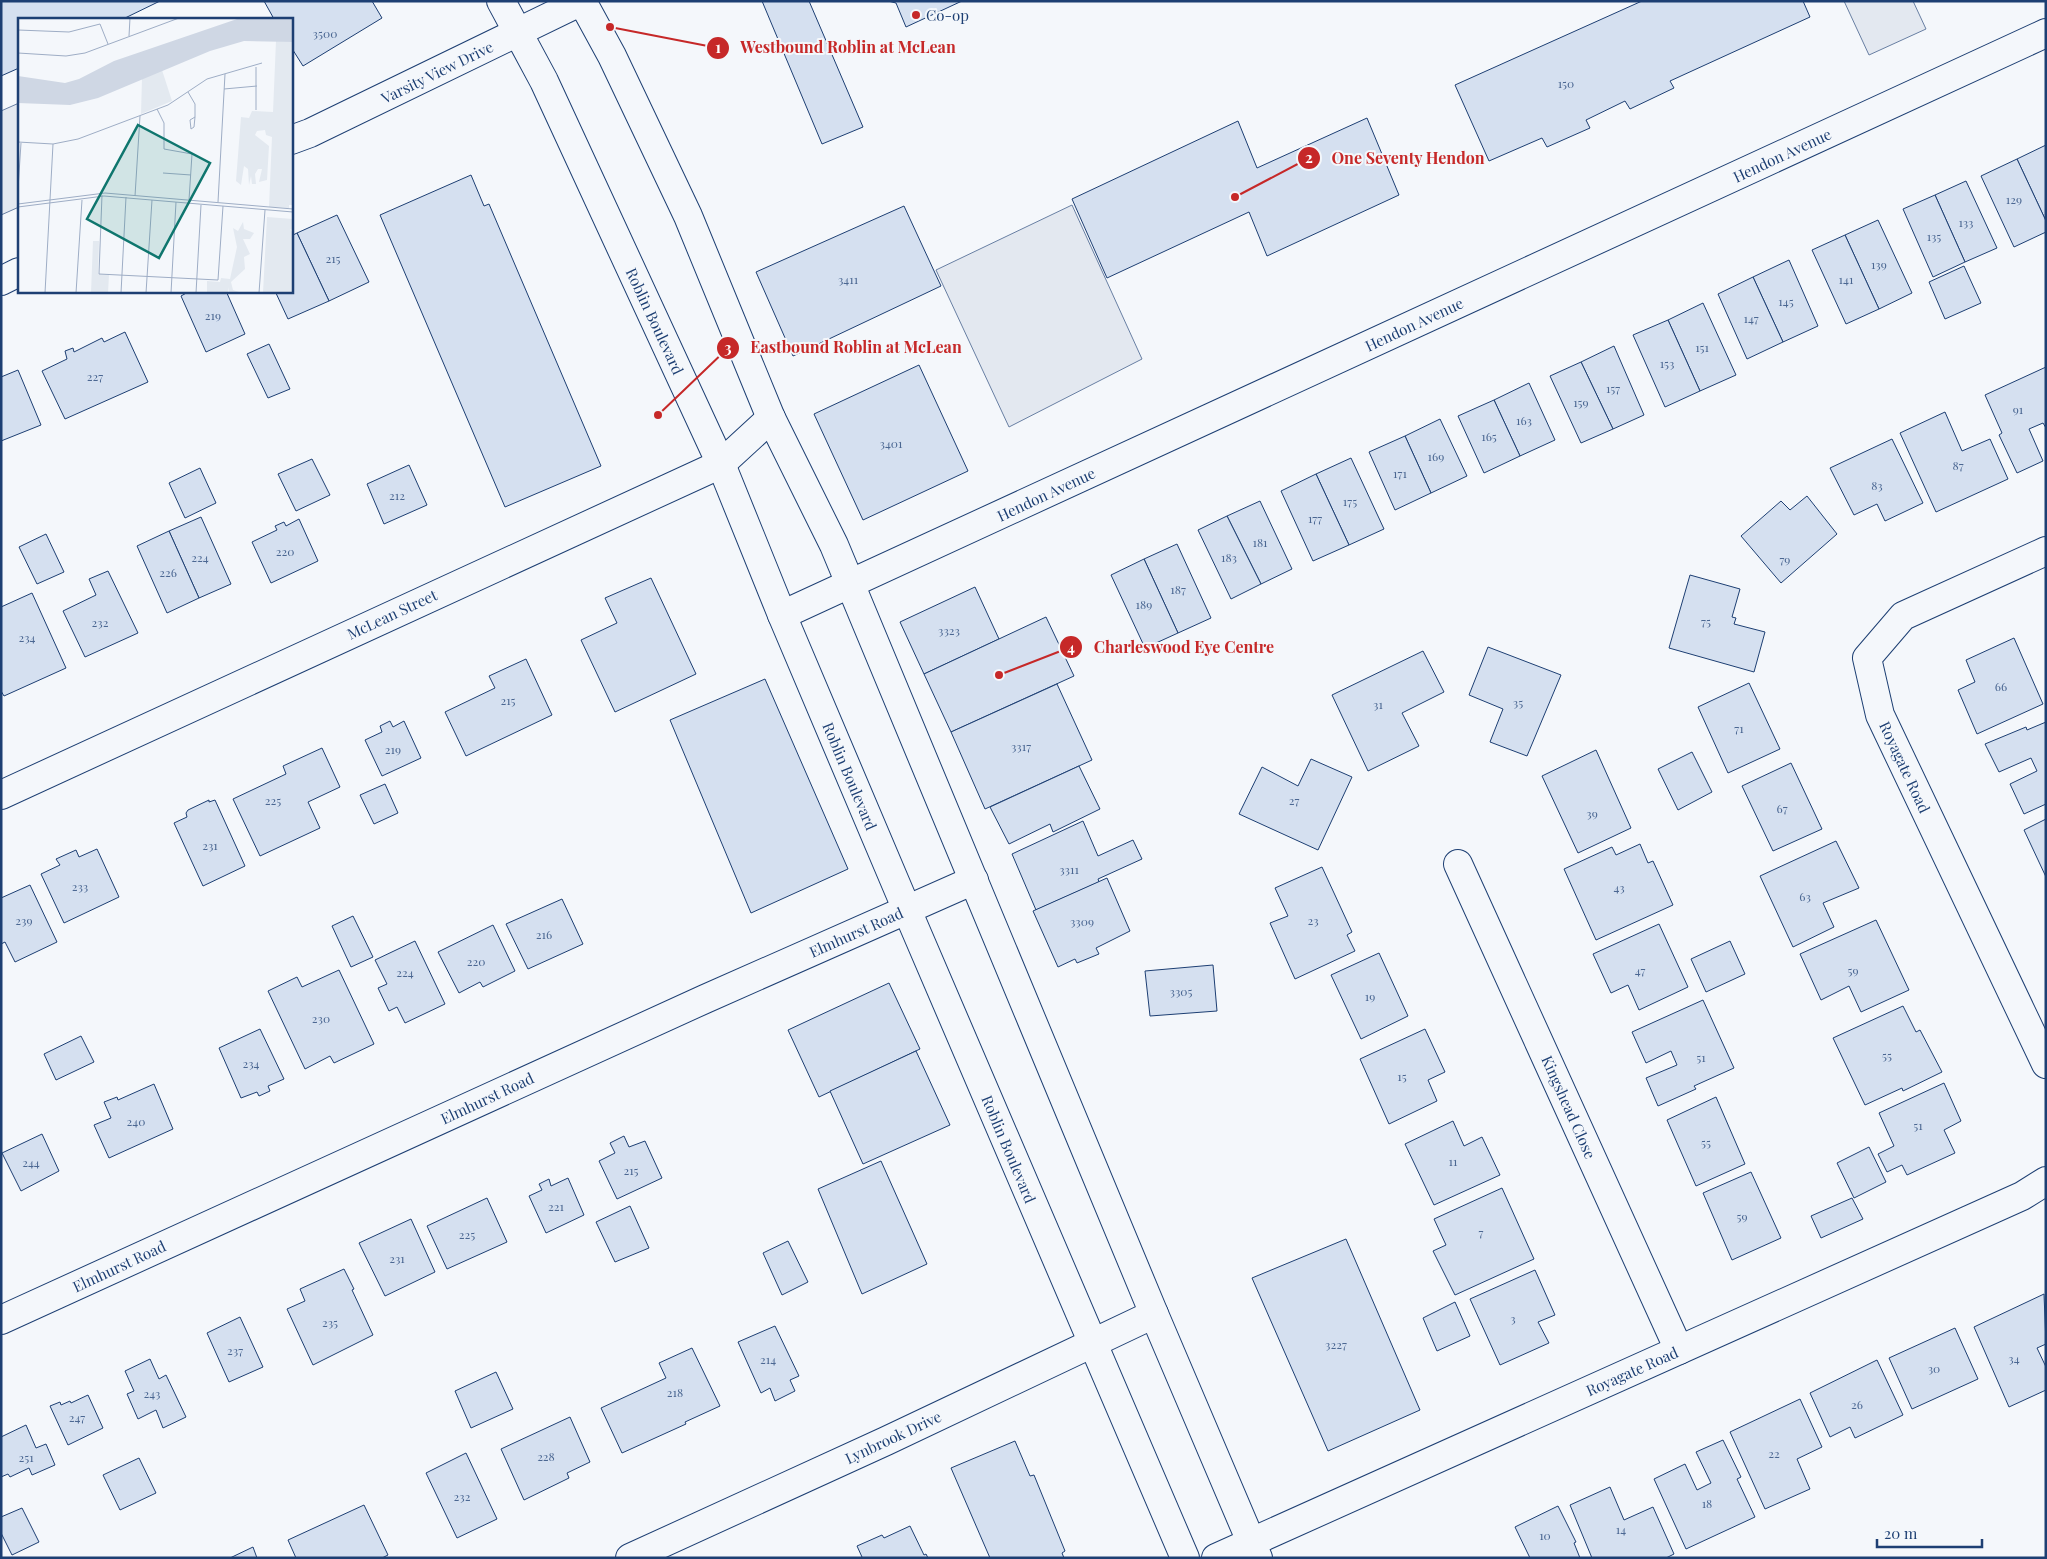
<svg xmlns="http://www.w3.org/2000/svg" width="2047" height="1559" font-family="'Playfair Display',serif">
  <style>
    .parking { fill: #e3e8f0; stroke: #687fa3 }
    .building { fill: #d5e0f0; stroke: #1d3f73 }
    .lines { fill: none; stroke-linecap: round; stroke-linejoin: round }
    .minor-casing { stroke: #1d3f73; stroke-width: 30 }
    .major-casing { stroke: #1d3f73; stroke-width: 30 }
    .minor { stroke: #f4f7fb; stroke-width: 28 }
    .major { stroke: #f4f7fb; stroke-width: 28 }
    .poi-dot { fill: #c62828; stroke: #f4f7fb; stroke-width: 2 }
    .labels { text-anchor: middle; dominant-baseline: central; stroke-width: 4; stroke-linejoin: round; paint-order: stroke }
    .number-label { font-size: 12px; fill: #4b6792 }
    .poi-label { font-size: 15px; fill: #1d3f73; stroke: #f4f7fb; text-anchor: start }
    .street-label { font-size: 15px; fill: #1d3f73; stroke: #f4f7fb }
    .inset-road { fill: none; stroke: #9eadc5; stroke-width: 1 }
    .view { fill: #0f766e; fill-opacity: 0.15; stroke: #0f766e; stroke-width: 2.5 }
    .inset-edge { fill: none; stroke: #1d3f73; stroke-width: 2.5 }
    .leader { fill: none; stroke: #c62828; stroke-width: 2 }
    .callout-dot { fill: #c62828; stroke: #f4f7fb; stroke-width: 2 }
    .mark-label { font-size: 15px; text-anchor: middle; font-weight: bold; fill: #fff }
    .callout-label { font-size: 16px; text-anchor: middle; font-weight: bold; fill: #c62828; stroke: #f4f7fb; stroke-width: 4; stroke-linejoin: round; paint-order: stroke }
  </style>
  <rect width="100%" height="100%" fill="#f4f7fb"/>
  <g class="parking">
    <polygon points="1844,1 1913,1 1926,29 1869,55"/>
    <polygon points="19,103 19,207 1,215 1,111"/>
    <polygon points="1072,205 1142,359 1009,427 936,270"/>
  </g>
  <g class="building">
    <polygon points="1,1 160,1 123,19 19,19 19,68 1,76"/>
    <polygon points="264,1 372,1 382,18 303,66 291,47 291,19 274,19"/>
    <polygon points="762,1 809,1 863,127 822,144"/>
    <polygon points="888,1 962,1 906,27 896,3"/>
    <polygon points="1642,1 1803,1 1810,17 1670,81 1674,88 1630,109 1625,101 1586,120 1590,128 1547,147 1542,138 1489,161 1455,85"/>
    <polygon points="1367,118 1399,195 1267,256 1249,212 1107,278 1072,199 1238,121 1257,168"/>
    <polygon points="2046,145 2046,221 2017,159"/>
    <polygon points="2017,159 2046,221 2046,232 2014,247 1981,176"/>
    <polygon points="471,175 484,206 489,204 601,466 505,507 380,215"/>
    <polygon points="1966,181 1997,248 1965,262 1935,195"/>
    <polygon points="1935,195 1965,262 1933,277 1903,209"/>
    <polygon points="904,206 941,286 793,356 756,272"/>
    <polygon points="337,215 369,282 329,301 297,233"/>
    <polygon points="1878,220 1912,293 1879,309 1845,235"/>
    <polygon points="297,233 329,301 288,319 275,291 291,291 291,236"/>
    <polygon points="1845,235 1879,309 1846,324 1812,250"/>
    <polygon points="1789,260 1818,326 1783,342 1753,277"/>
    <polygon points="1964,266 1981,303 1945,319 1929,282"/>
    <polygon points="1753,277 1783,342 1747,359 1718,294"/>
    <polygon points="190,291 226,291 245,334 206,352 181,296"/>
    <polygon points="1703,303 1736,375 1700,391 1668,320"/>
    <polygon points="1668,320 1700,391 1665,407 1633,335"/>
    <polygon points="125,332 148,382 65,419 42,371 67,359 65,351 73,348 74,352 102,338 104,342"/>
    <polygon points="269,344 290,389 268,398 247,354"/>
    <polygon points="1614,346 1644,415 1613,429 1581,362"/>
    <polygon points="1581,362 1613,429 1581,443 1550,376"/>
    <polygon points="919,365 968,471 863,520 814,414"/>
    <polygon points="2046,367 2046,428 2043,423 2029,429 2043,461 2017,473 1999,435 2002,433 1985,395"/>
    <polygon points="18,370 41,425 1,441 1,377"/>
    <polygon points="1529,383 1555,440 1520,456 1494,400"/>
    <polygon points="1494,400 1520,456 1484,473 1458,416"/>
    <polygon points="1945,412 1962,451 1990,439 2008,479 1936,512 1900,433"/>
    <polygon points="1440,419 1467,476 1431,493 1405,436"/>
    <polygon points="1405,436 1431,493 1395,510 1369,452"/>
    <polygon points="1892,439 1923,503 1885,521 1877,504 1854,515 1830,468"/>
    <polygon points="1351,458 1384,529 1349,545 1316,474"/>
    <polygon points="312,459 330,495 296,511 278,474"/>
    <polygon points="409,465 427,505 384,524 367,484"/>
    <polygon points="200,468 216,503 185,518 169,483"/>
    <polygon points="1316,474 1349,545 1313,561 1281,491"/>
    <polygon points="1807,496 1837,534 1781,583 1741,536 1781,501 1790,510"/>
    <polygon points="1260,501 1292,569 1261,584 1227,516"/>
    <polygon points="1227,516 1261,584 1231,599 1198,530"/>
    <polygon points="201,517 231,584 199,598 169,531"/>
    <polygon points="299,519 318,561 271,583 252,542 277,530 275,526 284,522 286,526"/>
    <polygon points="169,531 199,598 167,613 137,546"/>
    <polygon points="46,534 64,572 37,584 19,547"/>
    <polygon points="1177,544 1211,618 1178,633 1144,559"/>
    <polygon points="1144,559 1178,633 1145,648 1111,575"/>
    <polygon points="108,571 138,633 85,657 63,611 96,595 89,579"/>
    <polygon points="1690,575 1740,589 1732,617 1736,618 1734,624 1765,632 1754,672 1669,648"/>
    <polygon points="651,578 696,674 615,712 581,640 617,623 605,598"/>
    <polygon points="975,587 999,639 924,674 900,622"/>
    <polygon points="32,593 66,668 4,696 1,691 1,607"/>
    <polygon points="1046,617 1074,676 951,732 924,674"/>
    <polygon points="2014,638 2043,704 1977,734 1958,690 1975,682 1966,660"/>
    <polygon points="1488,647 1561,675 1527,756 1490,742 1503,709 1469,695"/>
    <polygon points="1423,651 1444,692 1402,713 1419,746 1368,771 1332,695"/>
    <polygon points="526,659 552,715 466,756 445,712 495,688 489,676"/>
    <polygon points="765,679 848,869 751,913 670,720"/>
    <polygon points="1749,683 1780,749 1728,773 1698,707"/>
    <polygon points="1057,684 1092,760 985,809 951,732"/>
    <polygon points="390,721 393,727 404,721 421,758 382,776 365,740 382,732 380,726"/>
    <polygon points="2046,722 2046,804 2024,814 2010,784 2037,771 2031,758 1999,772 1985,744 2026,727 2027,730"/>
    <polygon points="322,748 340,787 308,802 320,828 260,856 233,799 286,774 283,766"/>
    <polygon points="1596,750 1631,828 1578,853 1542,776"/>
    <polygon points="1692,752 1712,792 1678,810 1658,769"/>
    <polygon points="1311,759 1352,777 1318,850 1239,814 1262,767 1298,786"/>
    <polygon points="1791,763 1822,829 1773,851 1742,786"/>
    <polygon points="1079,766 1100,809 1053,832 1050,824 1009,844 990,807"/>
    <polygon points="385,784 398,813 374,824 360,795"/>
    <polygon points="209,800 209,802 215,800 245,866 203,886 174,823 187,817 186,813 188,810"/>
    <polygon points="2046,819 2046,877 2024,830"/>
    <polygon points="1083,821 1098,856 1133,840 1142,859 1098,879 1099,882 1036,910 1012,854"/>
    <polygon points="1836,841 1859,888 1823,903 1834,927 1793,947 1760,876"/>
    <polygon points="1640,844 1648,863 1653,861 1673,905 1596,940 1564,869 1612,847 1616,855"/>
    <polygon points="97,849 119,897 64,923 41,874 60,865 56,859 76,850 79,857"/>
    <polygon points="1322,867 1352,932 1347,935 1355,951 1295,979 1270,923 1288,916 1275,888"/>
    <polygon points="1107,878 1130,931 1096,948 1099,954 1077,963 1075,959 1058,967 1033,911"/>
    <polygon points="30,885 57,942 15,962 5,942 1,944 1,898"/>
    <polygon points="562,899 583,944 528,969 506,924"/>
    <polygon points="353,916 373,957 351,967 332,926"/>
    <polygon points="1876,920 1909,990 1861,1012 1849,986 1821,1000 1800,954"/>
    <polygon points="1659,924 1688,987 1639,1010 1628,985 1611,993 1593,954"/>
    <polygon points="493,925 515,971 483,987 480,982 459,993 438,952"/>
    <polygon points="415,941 445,1004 405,1023 397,1007 389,1011 378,988 387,984 375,960"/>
    <polygon points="1730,941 1745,974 1706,992 1691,959"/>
    <polygon points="1379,953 1408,1016 1361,1039 1331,975"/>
    <polygon points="1213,965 1217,1011 1150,1016 1145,971"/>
    <polygon points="339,970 374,1044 334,1063 330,1056 305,1069 268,991 297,977 302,987"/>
    <polygon points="889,983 920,1049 819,1097 788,1030"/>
    <polygon points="1703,1000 1734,1068 1694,1086 1696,1089 1658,1106 1646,1078 1677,1065 1671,1051 1646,1063 1632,1032"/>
    <polygon points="1903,1006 1916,1032 1920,1030 1942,1072 1903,1091 1902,1088 1865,1105 1833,1038"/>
    <polygon points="260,1029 284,1079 268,1086 270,1091 259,1096 257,1092 241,1098 219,1048"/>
    <polygon points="1425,1029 1445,1072 1428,1080 1437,1101 1389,1124 1360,1059"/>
    <polygon points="81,1036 94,1062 56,1080 44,1054"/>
    <polygon points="916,1051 950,1125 863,1164 830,1091"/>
    <polygon points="1944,1083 1961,1121 1944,1130 1955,1153 1907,1175 1902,1165 1887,1172 1878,1154 1894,1146 1879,1113"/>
    <polygon points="154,1084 173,1129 109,1158 94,1125 111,1118 104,1102 117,1097 118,1100"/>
    <polygon points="1716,1097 1745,1164 1696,1186 1667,1120"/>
    <polygon points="1453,1121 1464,1146 1482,1137 1500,1175 1434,1205 1405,1144"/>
    <polygon points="42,1134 59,1171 21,1191 2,1153"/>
    <polygon points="624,1136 629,1147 645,1141 662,1178 617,1199 599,1161 615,1153 610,1143"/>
    <polygon points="1869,1147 1886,1182 1854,1198 1837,1163"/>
    <polygon points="881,1161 927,1264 862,1294 818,1189"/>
    <polygon points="1751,1172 1781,1238 1732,1260 1703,1193"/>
    <polygon points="568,1178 584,1215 546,1233 529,1196 542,1190 539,1184 549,1179 551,1186"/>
    <polygon points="1502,1188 1534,1259 1455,1295 1433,1251 1446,1245 1434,1219"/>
    <polygon points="487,1198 507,1242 447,1269 427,1226"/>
    <polygon points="1852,1198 1863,1219 1821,1238 1811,1216"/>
    <polygon points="630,1206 649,1248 615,1262 596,1222"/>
    <polygon points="411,1219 435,1272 385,1296 359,1243"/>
    <polygon points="1346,1239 1420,1410 1328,1451 1252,1278"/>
    <polygon points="788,1241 808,1282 782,1295 763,1253"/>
    <polygon points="344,1269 354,1289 352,1290 373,1335 313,1365 287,1309 305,1301 300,1289"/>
    <polygon points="1535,1270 1555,1315 1538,1322 1549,1343 1500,1365 1470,1299"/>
    <polygon points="2044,1294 2046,1344 2037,1348 2046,1367 2046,1390 2009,1407 1974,1327"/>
    <polygon points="1455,1302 1470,1336 1437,1351 1423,1318"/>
    <polygon points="240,1317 263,1367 229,1382 207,1333"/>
    <polygon points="775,1326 799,1376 790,1380 795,1391 775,1401 770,1388 761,1393 738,1342"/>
    <polygon points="1955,1328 1978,1379 1912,1409 1889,1358"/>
    <polygon points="692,1348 720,1406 685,1422 686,1424 622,1453 601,1408 666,1378 659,1363"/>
    <polygon points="150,1359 159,1379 166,1375 186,1417 163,1428 156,1410 138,1419 127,1394 134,1391 125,1371"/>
    <polygon points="1877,1360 1903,1415 1855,1438 1850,1427 1830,1437 1810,1393"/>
    <polygon points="496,1372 513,1409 471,1428 455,1391"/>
    <polygon points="88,1395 103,1428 68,1445 50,1406 60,1402 61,1405 70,1401 71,1403"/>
    <polygon points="1800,1399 1822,1447 1797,1459 1810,1489 1765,1509 1730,1432"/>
    <polygon points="570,1417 590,1462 567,1473 569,1478 524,1500 501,1449"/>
    <polygon points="26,1425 36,1448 46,1444 55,1465 32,1475 29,1468 10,1477 8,1474 1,1477 1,1437"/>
    <polygon points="1723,1440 1741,1477 1737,1479 1755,1517 1686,1549 1654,1479 1685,1464 1697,1490 1711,1483 1696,1452"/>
    <polygon points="1015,1441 1030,1476 1034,1475 1065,1551 1062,1553 1064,1558 990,1558 951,1468"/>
    <polygon points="466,1453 497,1519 457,1538 426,1473"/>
    <polygon points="139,1458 156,1493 120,1510 103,1475"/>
    <polygon points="1610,1487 1624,1520 1653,1507 1674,1554 1666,1558 1592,1558 1570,1505"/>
    <polygon points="364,1505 388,1555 382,1558 296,1558 288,1540"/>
    <polygon points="1558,1506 1576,1542 1574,1543 1580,1558 1530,1558 1515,1527"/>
    <polygon points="22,1508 39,1542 12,1555 1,1533 1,1517"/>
    <polygon points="910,1526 924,1555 926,1554 928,1558 860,1558 862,1557 857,1546 882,1535 884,1538"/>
    <polygon points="253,1547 257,1558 230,1558"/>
  </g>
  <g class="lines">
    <g class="minor-casing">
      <g id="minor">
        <polyline points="291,140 310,133 582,1"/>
        <polyline points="1,281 19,272"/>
        <polyline points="2046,551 1903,616 1867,658 1880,715 2046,1064"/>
        <polyline points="782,615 2046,33"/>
        <polyline points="1,795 721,464 771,418"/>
        <polyline points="1458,864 1679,1350"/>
        <polyline points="1,1320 705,999 974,880"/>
        <polyline points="630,1558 886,1441 1154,1314"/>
        <polyline points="1216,1558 2022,1196 2046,1181"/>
      </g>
    </g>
    <g class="major-casing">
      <g id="major">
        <polyline points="501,1 544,81 721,464 782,615 907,910 1185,1558"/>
        <polyline points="582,1 612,56 688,216 771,418 834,545 1154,1314 1258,1558"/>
      </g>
    </g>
    <use href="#minor" class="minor"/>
    <use href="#major" class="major"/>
  </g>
  <circle class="poi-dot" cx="916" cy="15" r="5"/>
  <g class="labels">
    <g class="number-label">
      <text x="325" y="33">3500</text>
      <text x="1566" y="83">150</text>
      <text x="2014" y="199">129</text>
      <text x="1966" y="222">133</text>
      <text x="1934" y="236">135</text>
      <text x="333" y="258">215</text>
      <text x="1879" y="264">139</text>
      <text x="848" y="279">3411</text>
      <text x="1846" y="279">141</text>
      <text x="1786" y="301">145</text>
      <text x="213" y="315">219</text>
      <text x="1751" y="318">147</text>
      <text x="1702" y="347">151</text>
      <text x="1667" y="363">153</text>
      <text x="95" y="376">227</text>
      <text x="1613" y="388">157</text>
      <text x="1581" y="402">159</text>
      <text x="2018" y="409">91</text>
      <text x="1524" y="420">163</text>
      <text x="1489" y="436">165</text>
      <text x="891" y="443">3401</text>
      <text x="1436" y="456">169</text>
      <text x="1958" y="465">87</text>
      <text x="1400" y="473">171</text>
      <text x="1877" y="485">83</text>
      <text x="397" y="495">212</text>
      <text x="1350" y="501">175</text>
      <text x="1315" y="518">177</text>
      <text x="1260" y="542">181</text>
      <text x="285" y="551">220</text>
      <text x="200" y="557">224</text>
      <text x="1229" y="557">183</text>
      <text x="1785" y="559">79</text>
      <text x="168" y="572">226</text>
      <text x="1178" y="589">187</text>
      <text x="1144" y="604">189</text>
      <text x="1706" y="621">75</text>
      <text x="100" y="622">232</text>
      <text x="949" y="630">3323</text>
      <text x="27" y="637">234</text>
      <text x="2001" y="686">66</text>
      <text x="508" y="700">215</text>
      <text x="1518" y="702">35</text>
      <text x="1378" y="704">31</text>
      <text x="1739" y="728">71</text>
      <text x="1021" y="746">3317</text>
      <text x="393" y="749">219</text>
      <text x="273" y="800">225</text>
      <text x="1294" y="800">27</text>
      <text x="1782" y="808">67</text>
      <text x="1592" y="813">39</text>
      <text x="210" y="845">231</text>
      <text x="1069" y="869">3311</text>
      <text x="80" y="886">233</text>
      <text x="1619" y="887">43</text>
      <text x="1805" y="896">63</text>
      <text x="24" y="920">239</text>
      <text x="1313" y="920">23</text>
      <text x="1082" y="921">3309</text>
      <text x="544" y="934">216</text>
      <text x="476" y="961">220</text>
      <text x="1640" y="970">47</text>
      <text x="1853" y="970">59</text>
      <text x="405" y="972">224</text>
      <text x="1181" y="991">3305</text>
      <text x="1370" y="996">19</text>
      <text x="321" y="1018">230</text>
      <text x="1887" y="1055">55</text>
      <text x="1701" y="1057">51</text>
      <text x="251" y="1063">234</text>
      <text x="1402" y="1076">15</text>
      <text x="136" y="1121">240</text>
      <text x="1918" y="1125">51</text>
      <text x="1706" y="1142">55</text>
      <text x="1453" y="1161">11</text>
      <text x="31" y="1162">244</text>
      <text x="631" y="1170">215</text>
      <text x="556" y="1206">221</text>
      <text x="1742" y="1216">59</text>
      <text x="1481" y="1232">7</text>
      <text x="467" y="1234">225</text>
      <text x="397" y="1258">231</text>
      <text x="1513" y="1318">3</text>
      <text x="330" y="1322">235</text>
      <text x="1336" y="1344">3227</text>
      <text x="235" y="1350">237</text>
      <text x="2014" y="1358">34</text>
      <text x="768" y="1359">214</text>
      <text x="1934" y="1368">30</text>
      <text x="675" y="1392">218</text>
      <text x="152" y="1393">243</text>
      <text x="1857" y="1404">26</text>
      <text x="77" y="1417">247</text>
      <text x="1774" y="1453">22</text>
      <text x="546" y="1456">228</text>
      <text x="26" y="1457">251</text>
      <text x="462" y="1496">232</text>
      <text x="1707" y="1503">18</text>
      <text x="1621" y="1529">14</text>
      <text x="1545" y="1535">10</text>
    </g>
    <g class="poi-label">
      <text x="926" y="15">Co-op</text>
    </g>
    <g class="street-label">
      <text transform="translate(437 72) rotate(-26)">Varsity View Drive</text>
      <text transform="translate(1782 155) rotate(-25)">Hendon Avenue</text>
      <text transform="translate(655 321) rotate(65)">Roblin Boulevard</text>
      <text transform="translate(1414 324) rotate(-25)">Hendon Avenue</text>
      <text transform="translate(1046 494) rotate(-25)">Hendon Avenue</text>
      <text transform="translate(392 614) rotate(-25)">McLean Street</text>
      <text transform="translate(1905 767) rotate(65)">Royagate Road</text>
      <text transform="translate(850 776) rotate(67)">Roblin Boulevard</text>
      <text transform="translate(856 932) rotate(-24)">Elmhurst Road</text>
      <text transform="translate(487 1098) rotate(-25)">Elmhurst Road</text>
      <text transform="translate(1569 1107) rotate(66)">Kingshead Close</text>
      <text transform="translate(1009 1149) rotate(67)">Roblin Boulevard</text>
      <text transform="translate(119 1266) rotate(-25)">Elmhurst Road</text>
      <text transform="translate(1632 1371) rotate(-24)">Royagate Road</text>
      <text transform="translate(893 1437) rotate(-25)">Lynbrook Drive</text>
    </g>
  </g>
  <g transform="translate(18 18)">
    <rect width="275" height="275" fill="#f4f7fb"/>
    <path d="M258 23 275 24V187H271V190L251 189 254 119 248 117 247 112 239 113 237 117 251 128 249 162 241 164 244 151H240L237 156 238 166H234L233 158 231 167 230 151 226 148 223 167 218 163 223 99 231 100 234 93 255 94ZM144 52 154 83 123 96 124 60ZM249 199 275 201V212L272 211 275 215V275H245ZM225 204 226 211 236 215 232 221H225L232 236 226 239 227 251 213 264 215 272 224 275H211V269L210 275H189V263L202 264 203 260 212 261 219 229 215 210 220 213ZM75 223H81L80 256 91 257 90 275H73Z" fill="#e3e9f0"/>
    <path d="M222 0H275V24L226 23 192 33 80 80 52 87 0 85V58L47 65 61 61 96 43Z" fill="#cfd7e4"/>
    <path class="inset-road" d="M0 12 51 14 82 6 90 26M111 18 112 0M0 35 48 38 67 35 161 0M238 49V92M206 71 239 68M170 74 177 86V99M275 83V99M139 91 146 105V131L174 136 171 182M177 99 176 109 173 111 172 102ZM0 124 35 126 60 121 150 87 189 61 244 45M145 155 173 157M0 171 3 125M84 177 81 256 200 262 205 188M117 178 122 98M200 184 207 56M0 186 87 175 275 191M0 189 86 178 275 194M27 275 35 126M58 275 64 182M103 275 108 179M128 275 134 182M153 275 158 184M178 275 183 187M241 275 247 192"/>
    <path class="view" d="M120 107 192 145 141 240 69 201Z"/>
    <rect width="275" height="275" class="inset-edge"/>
  </g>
  <path class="leader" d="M610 27L718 48M1235 197L1309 158M658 415L728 348M999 675L1071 647"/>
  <g class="callout-dot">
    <circle cx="610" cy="27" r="5"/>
    <circle cx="1235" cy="197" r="5"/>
    <circle cx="658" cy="415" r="5"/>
    <circle cx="999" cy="675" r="5"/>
    <circle cx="718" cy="48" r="12"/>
    <circle cx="1309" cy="158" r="12"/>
    <circle cx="728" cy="348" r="12"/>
    <circle cx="1071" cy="647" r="12"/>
  </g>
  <g class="mark-label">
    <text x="718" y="53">1</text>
    <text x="1309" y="163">2</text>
    <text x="728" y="353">3</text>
    <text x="1071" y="653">4</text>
  </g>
  <g class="callout-label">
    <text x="848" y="53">Westbound Roblin at McLean</text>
    <text x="1408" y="164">One Seventy Hendon</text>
    <text x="856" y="353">Eastbound Roblin at McLean</text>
    <text x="1184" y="653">Charleswood Eye Centre</text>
  </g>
  <rect width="2047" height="1559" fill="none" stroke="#1d3f73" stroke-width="5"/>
  <path d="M1877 1539v8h105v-8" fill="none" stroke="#1d3f73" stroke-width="2.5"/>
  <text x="1884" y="1539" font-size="15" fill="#1d3f73" stroke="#f4f7fb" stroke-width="4" paint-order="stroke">20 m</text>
</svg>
